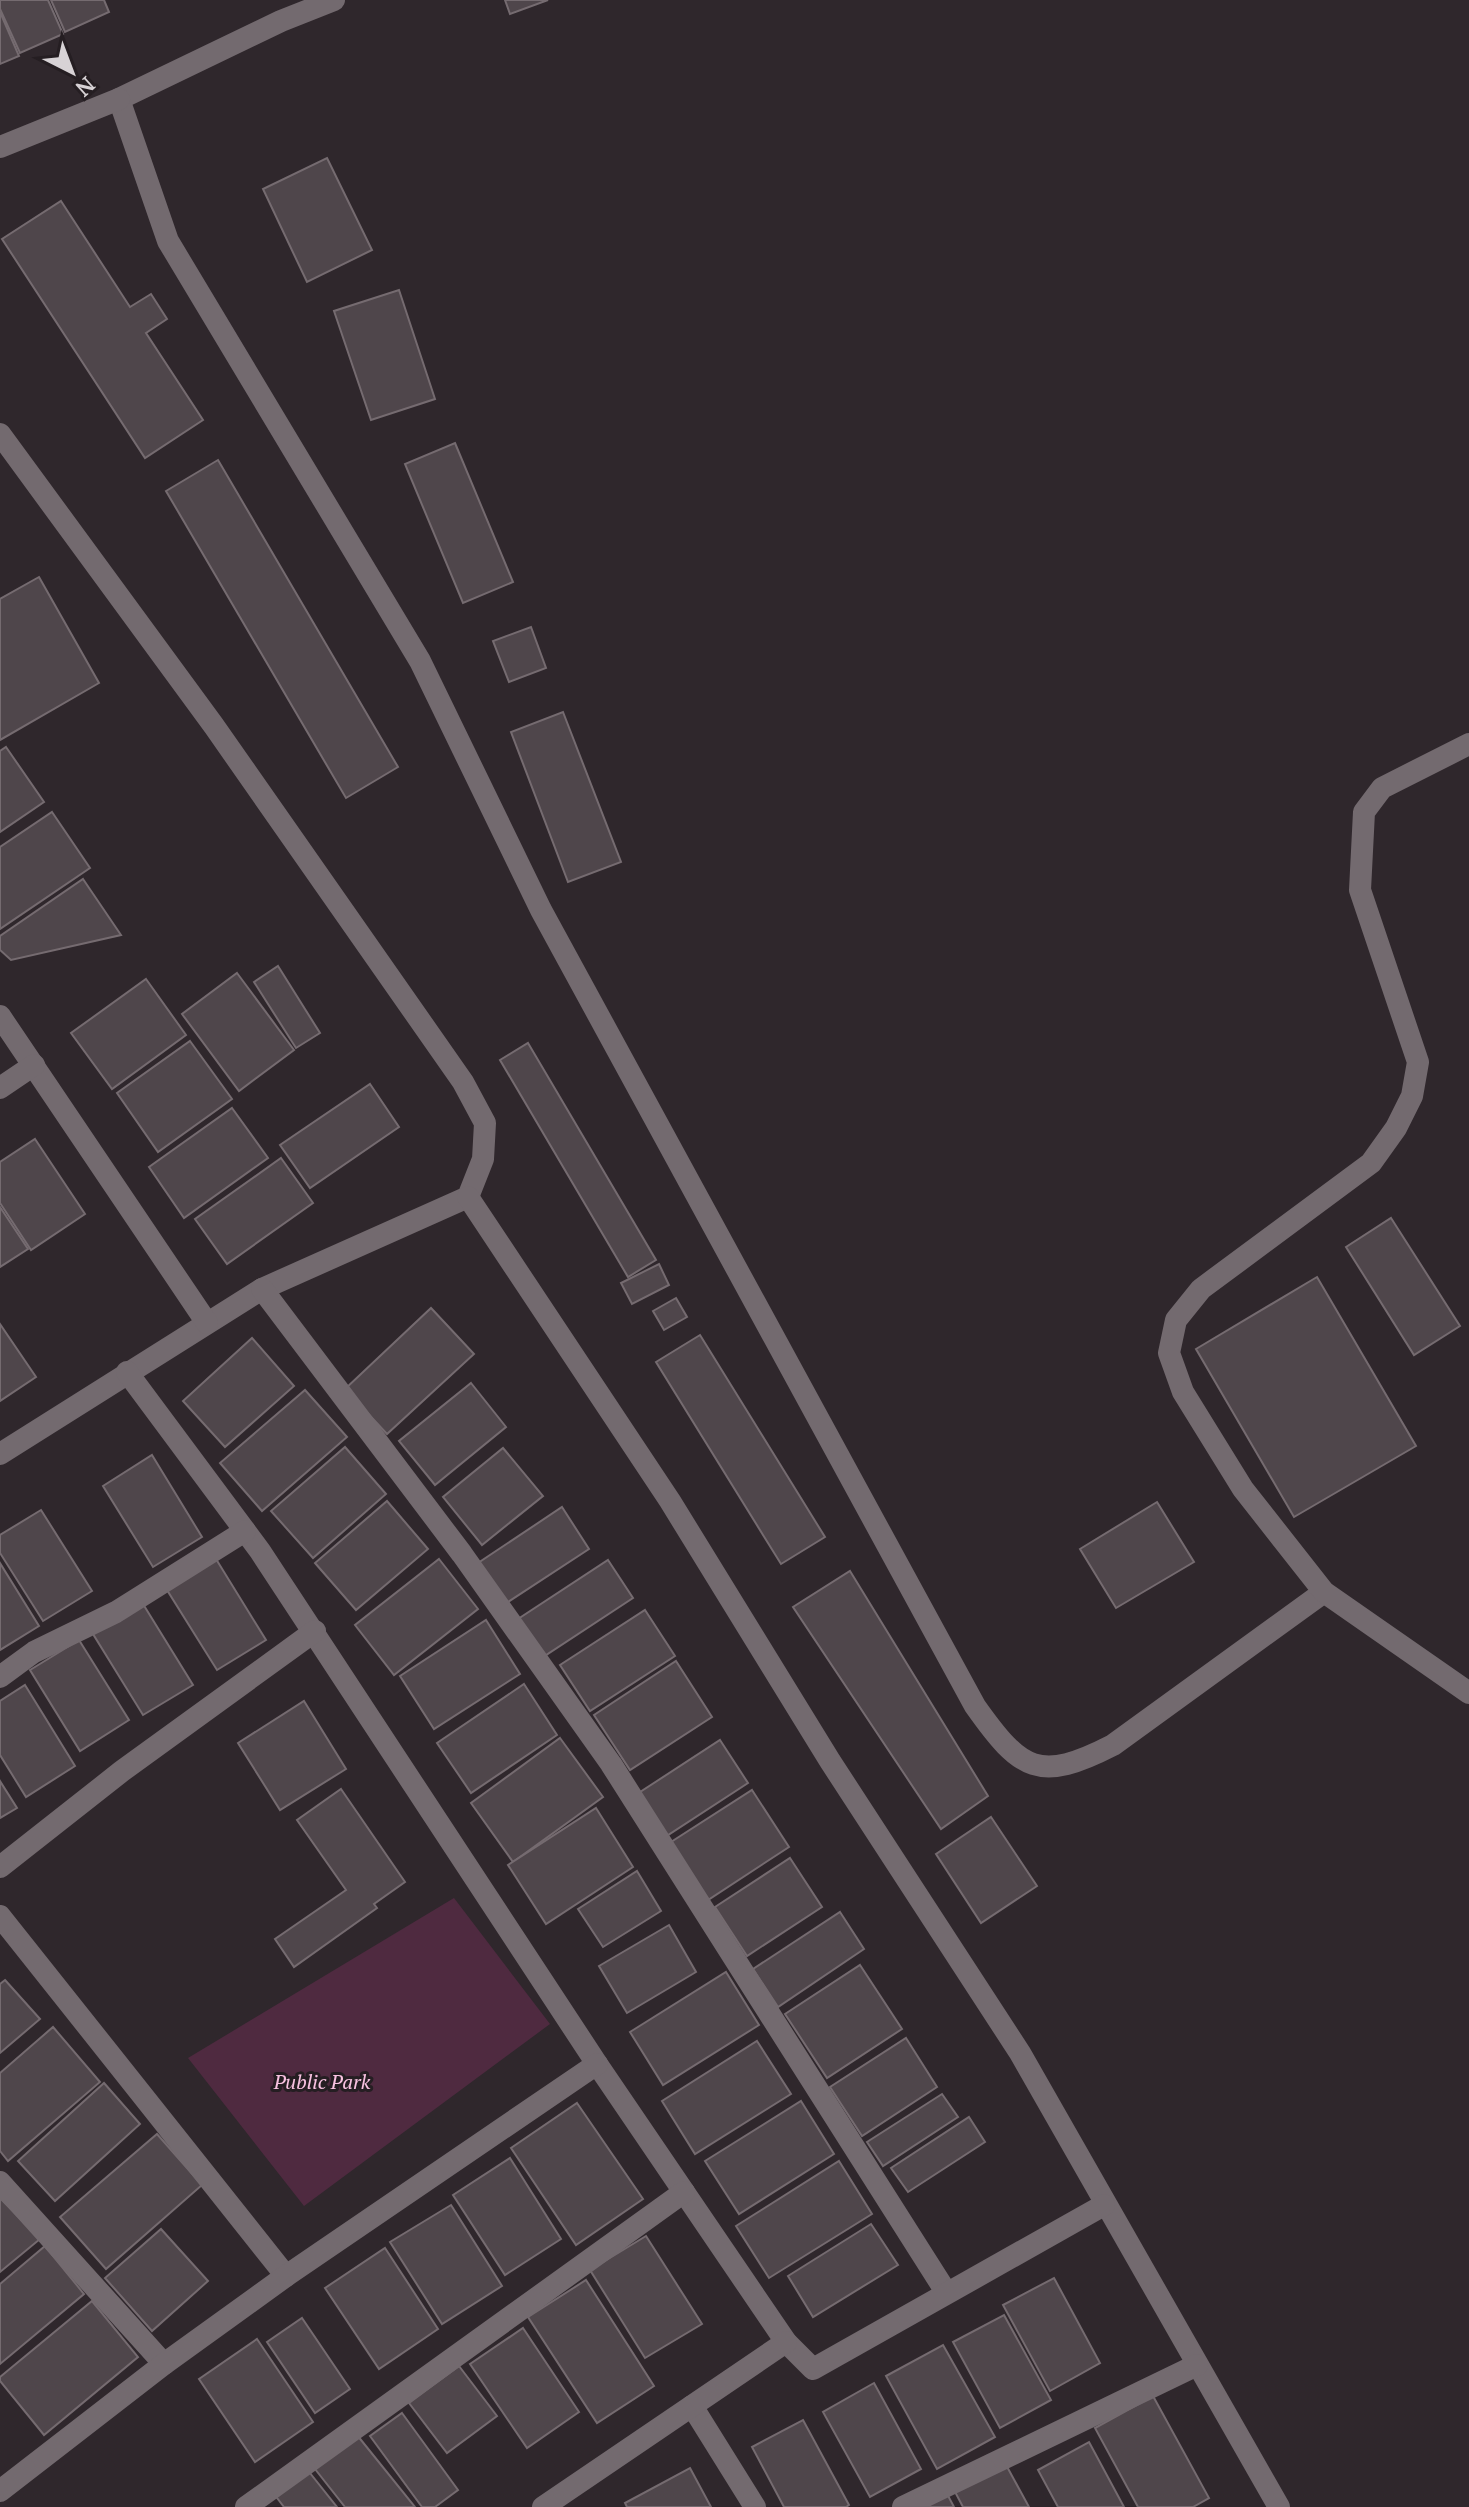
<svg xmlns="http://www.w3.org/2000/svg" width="1469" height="2507" font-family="'PT Serif',serif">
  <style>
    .green { fill: #4f2a40 }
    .building { fill: #4f464b; stroke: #756b70; stroke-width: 2 }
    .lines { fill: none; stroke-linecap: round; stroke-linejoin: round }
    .minor { stroke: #736a6f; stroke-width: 22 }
    .labels { text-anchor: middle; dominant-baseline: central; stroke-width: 6; stroke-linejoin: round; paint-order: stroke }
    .park-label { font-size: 20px; font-style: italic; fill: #f9c2e1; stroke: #251e22 }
  </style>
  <rect width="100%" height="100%" fill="#2f272c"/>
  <polygon class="green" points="454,1898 550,2024 304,2206 188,2058"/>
  <g class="building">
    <polygon points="0,0 48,0 63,34 20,53 0,9"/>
    <polygon points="51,0 104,0 109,12 65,32"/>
    <polygon points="505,0 548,0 510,14"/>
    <polygon points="0,12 19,56 0,64"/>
    <polygon points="327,158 372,250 307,282 263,189"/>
    <polygon points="61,201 130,307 151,294 167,319 146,333 203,420 145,458 2,239"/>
    <polygon points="399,290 435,399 371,420 334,311"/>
    <polygon points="455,443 513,582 463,603 405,464"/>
    <polygon points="218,460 398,767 346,798 166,491"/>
    <polygon points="39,577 99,683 0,740 0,599"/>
    <polygon points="531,627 546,668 509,682 493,641"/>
    <polygon points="563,712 621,862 568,882 511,732"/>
    <polygon points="6,747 44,802 0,832 0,751"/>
    <polygon points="52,812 90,868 0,929 0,847"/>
    <polygon points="83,879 121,935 11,960 0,950 0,936"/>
    <polygon points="278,966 320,1033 296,1048 254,982"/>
    <polygon points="237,973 294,1050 239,1091 182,1014"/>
    <polygon points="146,979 186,1035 112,1089 71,1033"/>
    <polygon points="190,1041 232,1099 158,1152 117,1093"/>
    <polygon points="528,1043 656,1260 628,1277 500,1060"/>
    <polygon points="370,1084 399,1127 310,1188 280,1145"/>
    <polygon points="232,1108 268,1158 184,1218 149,1167"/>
    <polygon points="35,1139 85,1214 31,1250 0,1203 0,1162"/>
    <polygon points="281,1158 313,1203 227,1264 195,1219"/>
    <polygon points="0,1207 28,1249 0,1267"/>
    <polygon points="1391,1218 1460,1326 1414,1355 1346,1247"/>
    <polygon points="659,1264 669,1285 632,1304 621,1283"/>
    <polygon points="1317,1277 1416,1446 1294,1517 1196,1349"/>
    <polygon points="676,1298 687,1317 664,1330 653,1311"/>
    <polygon points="431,1308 474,1354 387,1434 345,1389"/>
    <polygon points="0,1324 36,1377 0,1401"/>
    <polygon points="700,1335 825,1537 781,1564 656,1362"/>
    <polygon points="252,1338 294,1386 225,1447 183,1401"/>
    <polygon points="471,1383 506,1427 435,1485 399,1441"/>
    <polygon points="305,1390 347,1437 262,1511 220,1463"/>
    <polygon points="345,1447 386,1494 313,1558 271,1511"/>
    <polygon points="503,1448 543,1496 482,1545 443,1497"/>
    <polygon points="152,1455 202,1537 153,1567 103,1486"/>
    <polygon points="387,1501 428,1549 356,1610 315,1563"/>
    <polygon points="1157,1502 1194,1562 1116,1608 1080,1549"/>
    <polygon points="562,1507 589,1549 505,1604 478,1563"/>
    <polygon points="41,1510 92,1591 43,1621 0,1553 0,1535"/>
    <polygon points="216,1559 266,1640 217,1670 167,1590"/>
    <polygon points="439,1559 478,1609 394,1675 355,1625"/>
    <polygon points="608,1560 633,1598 543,1657 518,1619"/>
    <polygon points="0,1563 39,1626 0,1650"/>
    <polygon points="850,1571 988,1796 941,1829 793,1607"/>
    <polygon points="143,1604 193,1685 143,1715 93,1634"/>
    <polygon points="645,1610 675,1656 590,1711 560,1665"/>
    <polygon points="486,1620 520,1674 434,1729 400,1676"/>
    <polygon points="79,1640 129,1720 80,1751 30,1670"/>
    <polygon points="676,1661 712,1717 630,1770 594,1715"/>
    <polygon points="524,1684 557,1735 471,1793 437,1743"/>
    <polygon points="25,1685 75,1766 26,1797 0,1755 0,1701"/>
    <polygon points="304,1701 346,1769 280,1810 238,1743"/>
    <polygon points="560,1738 603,1797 513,1862 471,1803"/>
    <polygon points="720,1740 748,1783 665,1837 637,1794"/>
    <polygon points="0,1781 17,1808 0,1818"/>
    <polygon points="341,1789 405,1882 374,1904 377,1908 294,1967 275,1939 346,1890 297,1820"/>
    <polygon points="752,1790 789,1847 708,1900 671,1842"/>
    <polygon points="596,1808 633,1867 546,1924 508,1865"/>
    <polygon points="991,1817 1037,1886 981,1923 936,1854"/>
    <polygon points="790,1858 822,1907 747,1956 715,1907"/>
    <polygon points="637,1871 661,1911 603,1947 578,1909"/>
    <polygon points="840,1912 864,1949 778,2007 753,1969"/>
    <polygon points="669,1925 696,1972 627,2013 599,1966"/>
    <polygon points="860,1965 902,2029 827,2078 785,2014"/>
    <polygon points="726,1972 759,2025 663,2085 630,2032"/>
    <polygon points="5,1980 40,2019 0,2053 0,1984"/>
    <polygon points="53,2027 100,2082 8,2161 0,2151 0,2073"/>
    <polygon points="906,2038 937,2087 862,2136 830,2087"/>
    <polygon points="757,2041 791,2094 695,2154 662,2101"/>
    <polygon points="104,2083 140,2124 55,2201 18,2161"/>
    <polygon points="942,2094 958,2117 883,2166 867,2142"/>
    <polygon points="801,2101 834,2154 739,2214 705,2161"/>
    <polygon points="577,2103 643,2199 576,2245 511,2148"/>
    <polygon points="969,2117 985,2142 908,2192 891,2168"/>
    <polygon points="157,2134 202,2185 106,2269 60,2217"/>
    <polygon points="510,2158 561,2239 505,2275 453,2195"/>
    <polygon points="839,2161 872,2214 769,2278 736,2226"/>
    <polygon points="0,2198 40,2239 0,2272"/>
    <polygon points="451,2205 502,2286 442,2324 390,2242"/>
    <polygon points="871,2224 898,2265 813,2317 788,2276"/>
    <polygon points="161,2229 208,2281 152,2331 105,2278"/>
    <polygon points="646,2236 702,2324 645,2358 590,2270"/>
    <polygon points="45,2246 84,2294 0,2364 0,2284"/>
    <polygon points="385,2248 438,2329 379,2369 325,2288"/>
    <polygon points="1054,2278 1100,2363 1050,2391 1003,2305"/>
    <polygon points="586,2280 654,2386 597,2423 528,2317"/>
    <polygon points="92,2301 138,2357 44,2435 0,2381 0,2377"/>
    <polygon points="1004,2315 1051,2400 1000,2428 953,2342"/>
    <polygon points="302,2318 350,2389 315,2413 267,2342"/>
    <polygon points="523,2328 579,2412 527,2448 470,2364"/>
    <polygon points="257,2339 313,2422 255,2462 199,2379"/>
    <polygon points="943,2345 995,2437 937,2469 886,2376"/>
    <polygon points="459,2366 497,2416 447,2453 409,2403"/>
    <polygon points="874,2383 921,2469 870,2497 823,2412"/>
    <polygon points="1153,2396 1209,2498 1193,2507 1138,2507 1095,2428"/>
    <polygon points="402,2413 458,2490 435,2507 422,2507 370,2436"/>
    <polygon points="803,2420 849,2505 846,2507 784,2507 752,2447"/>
    <polygon points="357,2435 415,2507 345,2507 315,2469"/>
    <polygon points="1089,2442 1124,2507 1058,2507 1038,2470"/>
    <polygon points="1005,2463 1029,2507 963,2507 954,2490"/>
    <polygon points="306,2468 337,2507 284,2507 274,2494"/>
    <polygon points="690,2468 711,2507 627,2507 625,2503"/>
    <polygon points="945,2490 954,2507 915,2507"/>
  </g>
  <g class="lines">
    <g class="minor">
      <path d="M334 0 281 21 119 99 168 241 420 661 541 910 975 1706C1021 1771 1039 1783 1113 1745L1324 1592"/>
      <polyline points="0,147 119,99"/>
      <polyline points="0,434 214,726 463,1082 485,1123 483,1159 468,1197 262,1289 0,1454"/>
      <polyline points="1469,744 1382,788 1364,812 1360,890 1418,1062 1412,1096 1396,1128 1371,1163 1201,1289 1176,1320 1169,1353 1183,1392 1243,1489 1324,1592 1469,1693"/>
      <polyline points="0,1016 207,1323"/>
      <polyline points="0,1088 34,1065"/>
      <polyline points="468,1197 670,1501 830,1761 1020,2053 1279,2507"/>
      <polyline points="262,1289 462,1554 611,1764 946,2292"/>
      <polyline points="127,1372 260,1551 597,2064 786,2342 813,2369 1104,2205"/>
      <polyline points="0,1677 34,1652 116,1612 245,1531"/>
      <polyline points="0,1867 122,1771 315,1631"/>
      <polyline points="0,1916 286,2276"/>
      <polyline points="0,2182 164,2364"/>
      <polyline points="692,2406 755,2507"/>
      <polyline points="0,2491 164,2364 286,2276 597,2064"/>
      <polyline points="246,2507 684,2192"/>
      <polyline points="543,2507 786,2342"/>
      <polyline points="903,2507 1197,2365"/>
    </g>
  </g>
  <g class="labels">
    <g class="park-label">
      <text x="322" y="2081">Public Park</text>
    </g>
  </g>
  <g transform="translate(72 72) rotate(138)" stroke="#251e22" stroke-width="6" paint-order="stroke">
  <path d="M0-6L14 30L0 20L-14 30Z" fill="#d7d2d5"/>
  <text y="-12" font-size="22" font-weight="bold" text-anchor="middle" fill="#d7d2d5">N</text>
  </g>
</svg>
